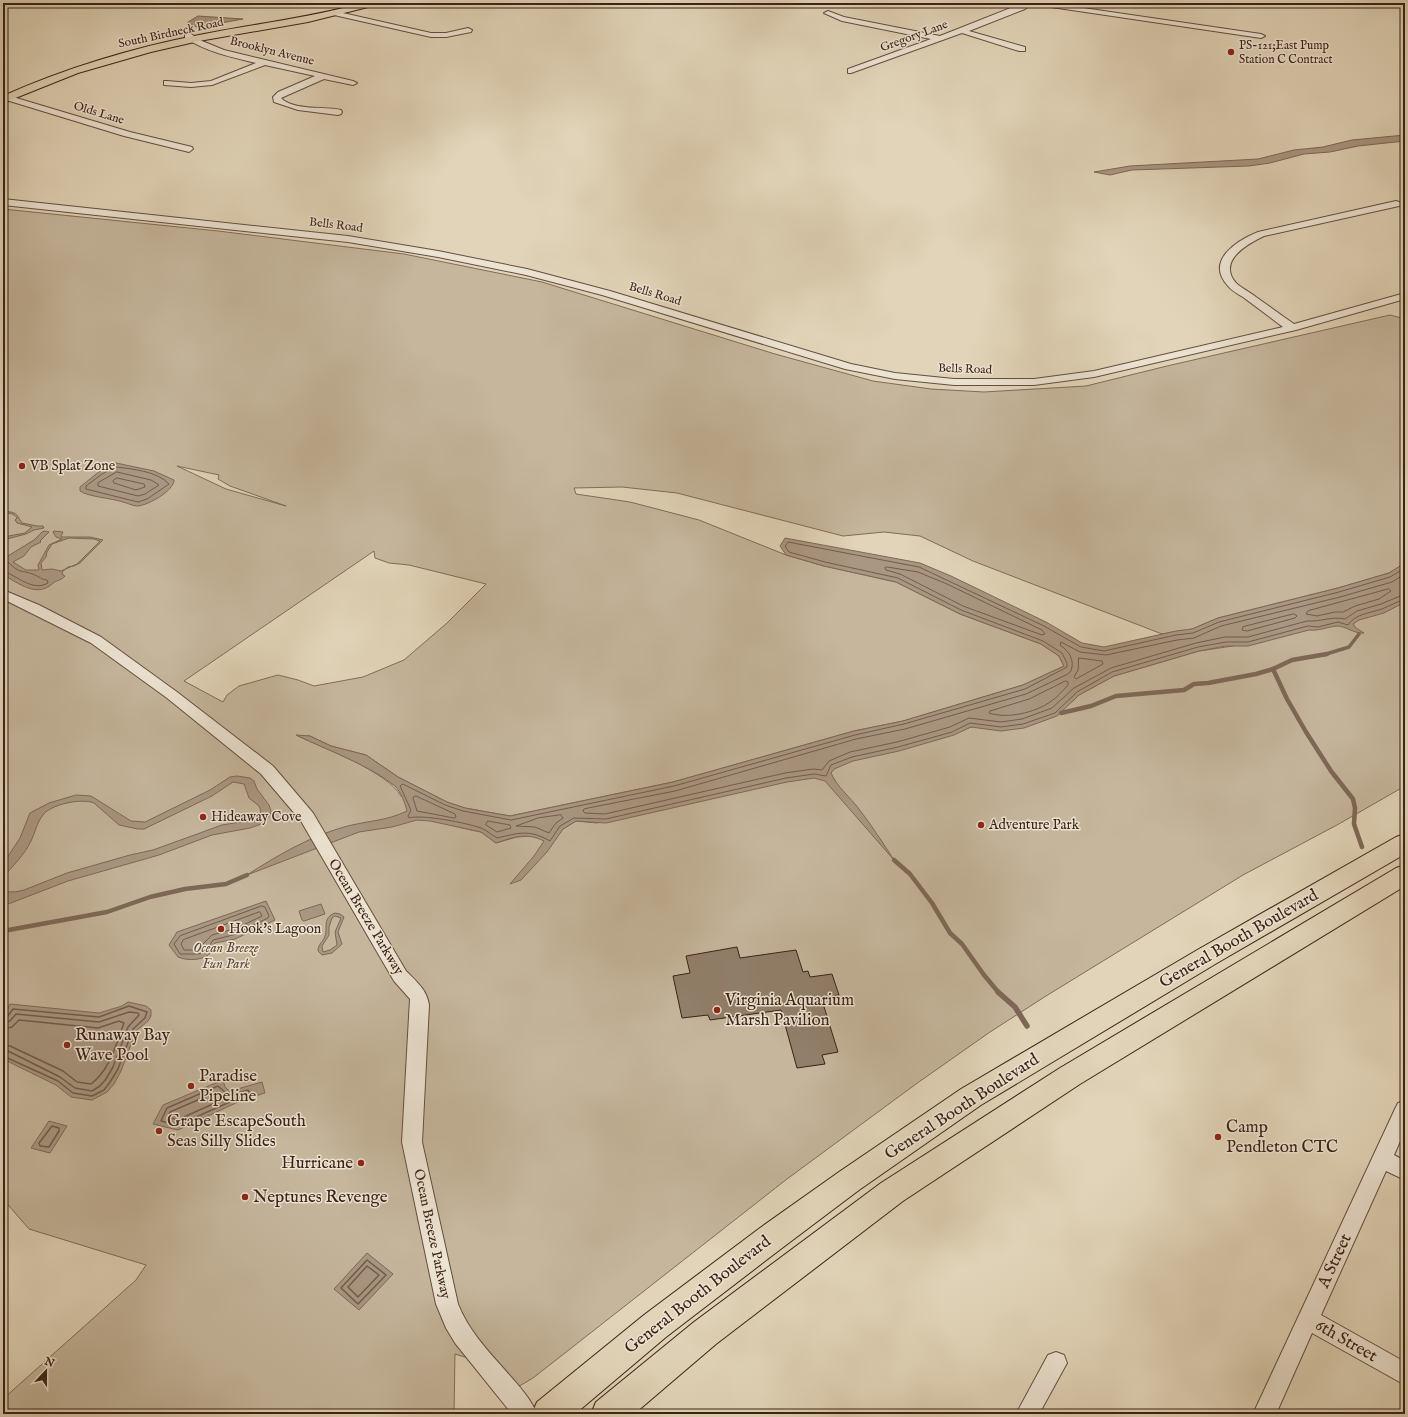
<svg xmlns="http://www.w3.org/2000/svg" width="1408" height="1417" font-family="'IM FELL English',serif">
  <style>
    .green { fill: #c5b69c; stroke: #806c59; fill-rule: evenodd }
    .water { fill: #a99781; stroke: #7d6856; fill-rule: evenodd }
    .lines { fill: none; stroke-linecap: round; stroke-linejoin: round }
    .shore-far1 { stroke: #725c4c; stroke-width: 1 }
    .shore { stroke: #725c4c; stroke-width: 1.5 }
    .stream-far2 { stroke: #7d6856; stroke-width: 3.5 }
    .stream-far1 { stroke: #7d6856; stroke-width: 4.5 }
    .stream { stroke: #7d6856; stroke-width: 5.5 }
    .building { fill: #917f6a; stroke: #3b2216 }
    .minor-casing { stroke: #644e3e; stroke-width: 2 }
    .major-casing { stroke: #3b2216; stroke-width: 2 }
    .highway-casing { stroke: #3b2216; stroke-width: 2 }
    .minor { fill: #ece3d1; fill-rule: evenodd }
    .major { fill: #e1d4b8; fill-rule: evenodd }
    .highway { fill: #e1d4b8; fill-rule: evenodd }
    .poi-dot { fill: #8f2418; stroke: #ece3d1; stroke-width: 1.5 }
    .labels { text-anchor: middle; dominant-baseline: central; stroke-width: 3; stroke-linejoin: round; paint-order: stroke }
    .far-street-label { font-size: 12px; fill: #3b2216; stroke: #ece3d1 }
    .far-poi-label { font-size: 12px; fill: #3b2216; stroke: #ece3d1; text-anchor: start }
    .poi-label { font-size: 14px; fill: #3b2216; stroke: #ece3d1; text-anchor: start }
    .street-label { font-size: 14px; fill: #3b2216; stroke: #ece3d1 }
    .park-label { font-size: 14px; font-style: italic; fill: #5e4738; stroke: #ece3d1 }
    .near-street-label { font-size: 17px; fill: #3b2216; stroke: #ece3d1 }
    .near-poi-label { font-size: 17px; fill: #3b2216; stroke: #ece3d1; text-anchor: start }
  </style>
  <rect width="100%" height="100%" fill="#e1d4b8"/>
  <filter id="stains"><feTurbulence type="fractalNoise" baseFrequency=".005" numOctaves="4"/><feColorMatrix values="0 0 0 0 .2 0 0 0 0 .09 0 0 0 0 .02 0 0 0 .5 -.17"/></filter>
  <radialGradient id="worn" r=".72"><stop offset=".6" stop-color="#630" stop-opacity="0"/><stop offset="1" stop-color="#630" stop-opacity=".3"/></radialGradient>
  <path class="green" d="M3 209 218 231 404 254 542 282 775 354 873 381 931 389 984 392 1086 386 1167 366 1390 315 1405 319V563L1389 573 1338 588 1218 618 1192 629 1162 634 973 561 920 536 884 532 843 536 677 493 622 487 574 488 576 494 630 502 699 520 786 555 824 566 896 582 960 614 1041 644 1059 656 1064 666 1023 685 903 721 854 731 673 782 510 816 465 808 447 802 398 777 366 755 331 746 310 736H298C326 749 386 771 401 796L462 828 481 832 496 843 517 837 533 836 563 829 576 821 597 823 1073 701 1079 695 1114 676 1199 651 1233 646 1405 581V786L1337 825 1243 875 1046 996 990 1032 916 1084 787 1179 533 1378 511 1391 481 1362 455 1354 454 1414H3V1399L136 1280 146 1265 29 1229 3 1199ZM177 466 219 475 218 479 230 486 286 506 226 489ZM374 551 375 558 389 563 409 565 486 584 447 623 404 660 363 677 314 686 298 680 278 675 239 686 227 695 223 702 184 681Z"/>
  <g class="water">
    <polygon points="198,16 243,19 199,27 187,25 188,22"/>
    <polygon points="1405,135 1405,141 1358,146 1330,152 1304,154 1270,163 1249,166 1132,170 1110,175 1094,172 1130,166 1258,159 1294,150 1323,147 1352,140"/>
    <path d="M116 463 154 471 174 480C174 491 148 505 138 506 132 506 128 503 123 502 111 498 89 497 80 491V487L100 471 112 464Z"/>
    <path d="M4 511C17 513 15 512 22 523L37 526H43L44 528 34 530 26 534 3 540V537L25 533 32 527 17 523 15 520 17 518C14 513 8 513 3 513Z"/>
    <path d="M45 531 49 532 40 541 41 542 31 547 24 556 13 562 26 570H39L38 565 49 545 62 539 56 537 53 532 54 531 63 532 61 536 62 537H90L103 540 80 563 74 566 68 567 62 572 63 575 65 576C61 581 56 580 52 584 36 598 19 583 3 575V559L34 540 42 532ZM69 538 94 539 100 541 77 564 61 571 52 569 42 570 41 563 46 557 47 552 52 544Z"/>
    <path d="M785 538 920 563 951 576 1046 622 1082 643 1104 647 1176 631 1192 629 1218 618 1338 588 1389 573 1405 563V602L1384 613 1359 620 1353 624 1356 628 1364 633C1354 634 1346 626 1337 626 1327 627 1319 631 1309 630L1248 646H1226L1199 651 1114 676 1079 695 1057 716 1024 728 1001 731 971 727 954 735 899 751 853 761 834 769 831 773C837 787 850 797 859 809 872 826 883 843 894 860L825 781 814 778 787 782 606 823 576 821 563 829 547 852 521 880 510 884 534 856 544 841C526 832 514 837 496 843L481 832 430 821 417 820 392 827 359 832 247 875C278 855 309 837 344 827 365 821 387 821 407 811 405 803 401 792 395 786 369 765 327 750 296 735L310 736 331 746 366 755 398 777 447 802 465 808 510 816 673 782 854 731 903 721 1023 685 1064 666 1059 656 1041 644 960 614 896 582 824 566 786 555 780 546Z"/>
    <path d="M237 776 250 778 254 781 257 789 269 805 271 811 270 815 266 820 261 824 250 828 212 835 159 855 68 881 3 906V890C10 893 16 892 24 890L67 873 130 855 153 850 222 825 253 820 259 816 261 811 259 806 249 798 244 784 233 782 212 796 144 829H138L119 825 94 803C82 798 51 804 43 815 37 822 35 833 31 841 25 854 13 866 3 877V864L20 838 30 813 49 803 76 795 91 796 131 821 145 822 210 790 230 777Z"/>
    <path d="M266 901 275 920 235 939 215 943C212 946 213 948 211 952 205 961 187 961 178 957L169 945 177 932Z"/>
    <polygon points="321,904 325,914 304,921 302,920 299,911"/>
    <path d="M335 913 340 914 344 917 338 932 342 944 332 953 322 955 318 951C318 944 323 942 325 936 328 927 322 918 335 913ZM335 916 341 918 335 932 337 945 330 950 323 952 322 946 329 935V927L332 918Z"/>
    <polygon points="128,1002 146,1006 151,1010 151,1016 148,1021 136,1031 121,1071 114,1084 107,1092 92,1100 71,1097 56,1085 3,1059 3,1017 10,1004 99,1013 122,1006"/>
    <polygon points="223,1080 225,1087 228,1090 234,1090 262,1082 265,1093 240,1101 178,1130 153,1124 163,1105"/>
    <polygon points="49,1121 67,1126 50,1153 31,1148"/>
    <polygon points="367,1253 393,1274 359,1310 334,1289"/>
  </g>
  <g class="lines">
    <g class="shore-far1">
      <path d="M116 467C132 469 157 471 169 484L147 499 138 502 86 489V486L102 474Z"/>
      <polygon points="117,472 151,480 159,485 145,494 138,496 98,486 98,483"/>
      <polygon points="117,478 144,484 145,487 136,490 114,483 113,481"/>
      <path d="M3 562H8C21 575 21 569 35 575 40 577 40 579 47 580L48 583C32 592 18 576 3 571"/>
      <polygon points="887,567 918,572 947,584 1042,630 1045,634 1042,635 963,606 900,574 886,570 885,568"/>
      <path d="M1405 568 1390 577 1339 592 1219 622 1193 633 1176 635 1104 651 1081 647 1044 626 919 567 788 542 785 546 789 552 825 562 898 578 961 610 1043 641 1062 653 1067 663V667L1025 689 904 724 855 735 674 786 511 820 463 811 445 805 403 784 400 786 411 810 408 816 409 818C422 814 467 823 481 828 486 830 492 835 497 838 519 833 529 829 550 841L560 826 574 818 606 819 786 778 814 774 826 776 831 765 852 757 898 747 952 732 970 723 1001 727 1023 724 1055 713 1077 692 1112 672 1198 647 1226 642H1248L1308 626 1318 627 1338 622 1348 625C1355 614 1370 613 1382 609 1389 606 1397 602 1405 599"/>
      <path d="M1405 574 1392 582 1340 597 1221 626 1194 638 1177 640 1106 655 1080 652 1061 642 1060 645C1069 651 1075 660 1071 671L1068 674 1026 694 905 729 856 739 675 791 588 808 584 809 583 811 585 813 605 814 785 773 813 769 822 770 829 761 850 752 897 742 950 727 969 718 1001 722 1022 719 1052 708 1074 688 1111 668 1196 643 1225 637H1248L1307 621C1320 622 1332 616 1345 619L1357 611 1381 604 1405 594"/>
      <polygon points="1389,589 1391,591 1379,599 1355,606 1343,612 1335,612 1317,616 1306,614 1308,611"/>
      <polygon points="1294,614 1297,616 1295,618 1247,631 1242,630 1243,627"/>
      <polygon points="1079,658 1102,661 1103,664 1076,679 1074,677 1078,670"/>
      <path d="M1066 681 1068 682V685C1062 691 1057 698 1050 702 1034 713 1007 719 989 713L990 711 1029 699Z"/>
      <polygon points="416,796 455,814 456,817 454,818 417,811 413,798"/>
      <polygon points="561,815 563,818 556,823 549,833 535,827 516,826 538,818"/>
      <polygon points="488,821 510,825 511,828 497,832 486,825"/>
      <polygon points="262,906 265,907 269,916 268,918 233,935 213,940 207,950 199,954 180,954 174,944 180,936"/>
      <polygon points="260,912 262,916 237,928 212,935 197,950 184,950 181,944 183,940"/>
    </g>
    <g class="shore">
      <polyline points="3,1018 7,1017 13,1009 99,1017 129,1006 147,1012 145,1018 133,1029 118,1069 110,1082 104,1090 92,1096 73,1093 58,1081 3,1056"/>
      <polyline points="3,1023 10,1021 16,1014 99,1022 129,1012 138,1013 139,1015 128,1027 113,1067 106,1079 100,1086 92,1091 75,1088 60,1077 8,1051 3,1051"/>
      <path d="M3 1029 12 1027 19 1020 98 1028 119 1021 124 1023C116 1044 110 1070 91 1084L77 1082 63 1071 10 1046 3 1045"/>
      <polygon points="218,1086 227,1094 234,1094 248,1090 250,1093 178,1125 161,1121 167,1108"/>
      <polygon points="216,1092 222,1097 222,1100 177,1120 168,1117 170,1112"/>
      <polygon points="52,1126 59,1128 59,1131 49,1147 40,1146 39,1143"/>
      <polygon points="367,1260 386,1275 358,1304 341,1288"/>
      <polygon points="367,1266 379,1275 358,1297 348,1287"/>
    </g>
    <polyline class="stream-far2" points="1323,655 1349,647 1359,634"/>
    <g class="stream-far1">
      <polyline points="1327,654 1292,660 1273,669 1287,699 1306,732 1331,771 1353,799 1355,808 1354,824 1362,847"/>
      <polyline points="1061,713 1091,706 1116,696 1184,690 1194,684 1208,683 1256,674 1273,669"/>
      <polyline points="894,860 910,874 932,903 950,933 962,944 984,975 999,993"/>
      <polyline points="3,931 107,912 150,897 185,889 226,884 247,875"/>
    </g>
    <polyline class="stream" points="998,992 1015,1007 1027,1026"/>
  </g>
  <polygon class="building" points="737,947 740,958 796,950 803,972 808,971 810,977 832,974 839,995 821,997 838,1052 822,1055 825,1064 797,1068 781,1010 710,1020 708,1015 682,1018 673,976 690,973 686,956"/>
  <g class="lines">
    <g class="minor-casing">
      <g id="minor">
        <polygon points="1023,3 1049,3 1261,34 1265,36 1261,38 1031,4 1025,9 969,31 1025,47 1025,51 1019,51 962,33 851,73 848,73 848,69 931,39 842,21 824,13 828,11 844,17 940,36"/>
        <polygon points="334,11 431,33 446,33 468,28 472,30 471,32 446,37 431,37 334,15"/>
        <path d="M185 34H191L202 41 224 50 353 81 357 83 353 85 324 79 281 98C293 111 325 106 341 110L342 112 341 114 338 115 298 110 274 102 273 97 278 92 315 76 265 65 212 85 191 87 164 85V81H167L191 83 211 81 256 63C231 57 207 52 185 38Z"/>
        <polygon points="3,94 130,132 192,147 193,149 189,152 124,136 3,99"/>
        <path d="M3 199 348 236 438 251 527 269 610 291 851 364 895 373 954 379H1034L1094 371 1283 327C1270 317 1256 307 1243 297 1238 294 1232 291 1228 286 1205 261 1236 241 1258 232L1396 201 1399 202 1401 204 1399 206 1264 236C1247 244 1217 261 1236 283 1241 288 1250 292 1256 297 1269 306 1281 315 1294 324L1405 293V299L1296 330 1094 377 1034 385H954L895 379 845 369 602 295 526 275 438 257 348 242 3 205Z"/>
        <path d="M3 590 39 605 101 637 177 692 273 766 313 813 406 971C417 982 427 990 429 1005L422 1142 458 1304C468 1329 486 1349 504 1369 516 1383 530 1397 537 1414H512L455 1343 446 1328 436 1304 402 1142 410 999 394 981 301 821 261 774 167 698 91 643 3 599Z"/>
        <polygon points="1405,1101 1405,1130 1394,1155 1405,1161 1405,1180 1386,1171 1321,1315 1405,1362 1405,1385 1312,1333 1276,1414 1253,1414 1395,1109 1398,1103"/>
        <polygon points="1056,1352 1064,1355 1067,1363 1039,1414 1016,1414 1048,1355"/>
      </g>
    </g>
    <g class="major-casing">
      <path id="major" d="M363 3H378L376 5 308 22 199 41 151 52 78 73 3 103V96C66 68 132 48 199 35 254 24 309 18 363 3Z"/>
    </g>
    <g class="highway-casing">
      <g id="highway">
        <polygon points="1405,834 1405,854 1217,963 981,1105 859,1190 782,1248 666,1337 575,1414 532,1414 537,1402 644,1315 760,1228 839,1172 961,1089 1199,949 1396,837"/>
        <polygon points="1405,865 1405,886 1080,1084 903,1201 716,1344 634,1414 591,1414 596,1402 694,1322 881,1183 1060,1068 1396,868"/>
      </g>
    </g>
    <use href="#minor" class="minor"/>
    <use href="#major" class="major"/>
    <use href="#highway" class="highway"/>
  </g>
  <g class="poi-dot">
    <circle cx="1231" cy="52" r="4"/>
    <circle cx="22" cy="466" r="4"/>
    <circle cx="203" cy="817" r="4"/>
    <circle cx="981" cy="825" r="4"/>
    <circle cx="221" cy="929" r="4"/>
    <circle cx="717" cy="1010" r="4"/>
    <circle cx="67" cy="1045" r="4"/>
    <circle cx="191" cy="1086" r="4"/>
    <circle cx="159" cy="1131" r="4"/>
    <circle cx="1218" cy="1137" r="4"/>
    <circle cx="361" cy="1163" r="4"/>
    <circle cx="245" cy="1197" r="4"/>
  </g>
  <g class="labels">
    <g class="far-street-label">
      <text transform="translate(171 33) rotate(-12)">South Birdneck Road</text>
      <text transform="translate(914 36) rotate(-20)">Gregory Lane</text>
      <text transform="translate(272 51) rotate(14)">Brooklyn Avenue</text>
      <text transform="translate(99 113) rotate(17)">Olds Lane</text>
      <text transform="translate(336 225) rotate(7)">Bells Road</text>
      <text transform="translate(655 294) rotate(17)">Bells Road</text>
      <text transform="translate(965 369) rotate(2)">Bells Road</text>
    </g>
    <g class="far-poi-label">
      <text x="1239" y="45">PS-121;East Pump<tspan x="1239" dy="14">Station C Contract</tspan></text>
    </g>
    <g class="poi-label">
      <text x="30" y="466">VB Splat Zone</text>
      <text x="211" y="817">Hideaway Cove</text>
      <text x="989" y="825">Adventure Park</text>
      <text x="229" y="929">Hook's Lagoon</text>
    </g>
    <g class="street-label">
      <text transform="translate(366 917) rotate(59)">Ocean Breeze Parkway</text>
      <text transform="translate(432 1234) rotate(78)">Ocean Breeze Parkway</text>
    </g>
    <g class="park-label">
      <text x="226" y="948">Ocean Breeze<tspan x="226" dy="16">Fun Park</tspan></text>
    </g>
    <g class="near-street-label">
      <text transform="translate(1239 939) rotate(-30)">General Booth Boulevard</text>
      <text transform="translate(962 1107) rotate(-33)">General Booth Boulevard</text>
      <text transform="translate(1335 1261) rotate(-65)">A Street</text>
      <text transform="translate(698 1295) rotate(-38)">General Booth Boulevard</text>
      <text transform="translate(1346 1341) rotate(30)">6th Street</text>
    </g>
    <g class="near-poi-label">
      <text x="725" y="1000">Virginia Aquarium<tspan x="725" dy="20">Marsh Pavilion</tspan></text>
      <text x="75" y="1035">Runaway Bay<tspan x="75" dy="20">Wave Pool</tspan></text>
      <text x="199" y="1076">Paradise<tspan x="199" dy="20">Pipeline</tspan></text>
      <text x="167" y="1121">Grape EscapeSouth<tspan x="167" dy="20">Seas Silly Slides</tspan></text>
      <text x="1226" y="1127">Camp<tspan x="1226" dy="20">Pendleton CTC</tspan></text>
      <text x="353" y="1163" text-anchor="end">Hurricane</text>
      <text x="253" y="1197">Neptunes Revenge</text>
    </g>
  </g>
  <rect width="1408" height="1417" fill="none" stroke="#e1d4b8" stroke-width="16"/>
  <rect x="4" y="4" width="1400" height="1409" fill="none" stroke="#3b2216" stroke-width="2"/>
  <rect x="8" y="8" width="1392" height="1401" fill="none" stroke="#3b2216"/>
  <g transform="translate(46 1371) rotate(22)" stroke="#ece3d1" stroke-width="3" paint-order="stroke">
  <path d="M0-3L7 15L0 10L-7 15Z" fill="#3b2216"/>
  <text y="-6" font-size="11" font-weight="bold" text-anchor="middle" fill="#3b2216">N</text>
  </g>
  <rect width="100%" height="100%" filter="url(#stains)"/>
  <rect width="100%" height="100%" fill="url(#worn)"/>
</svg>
